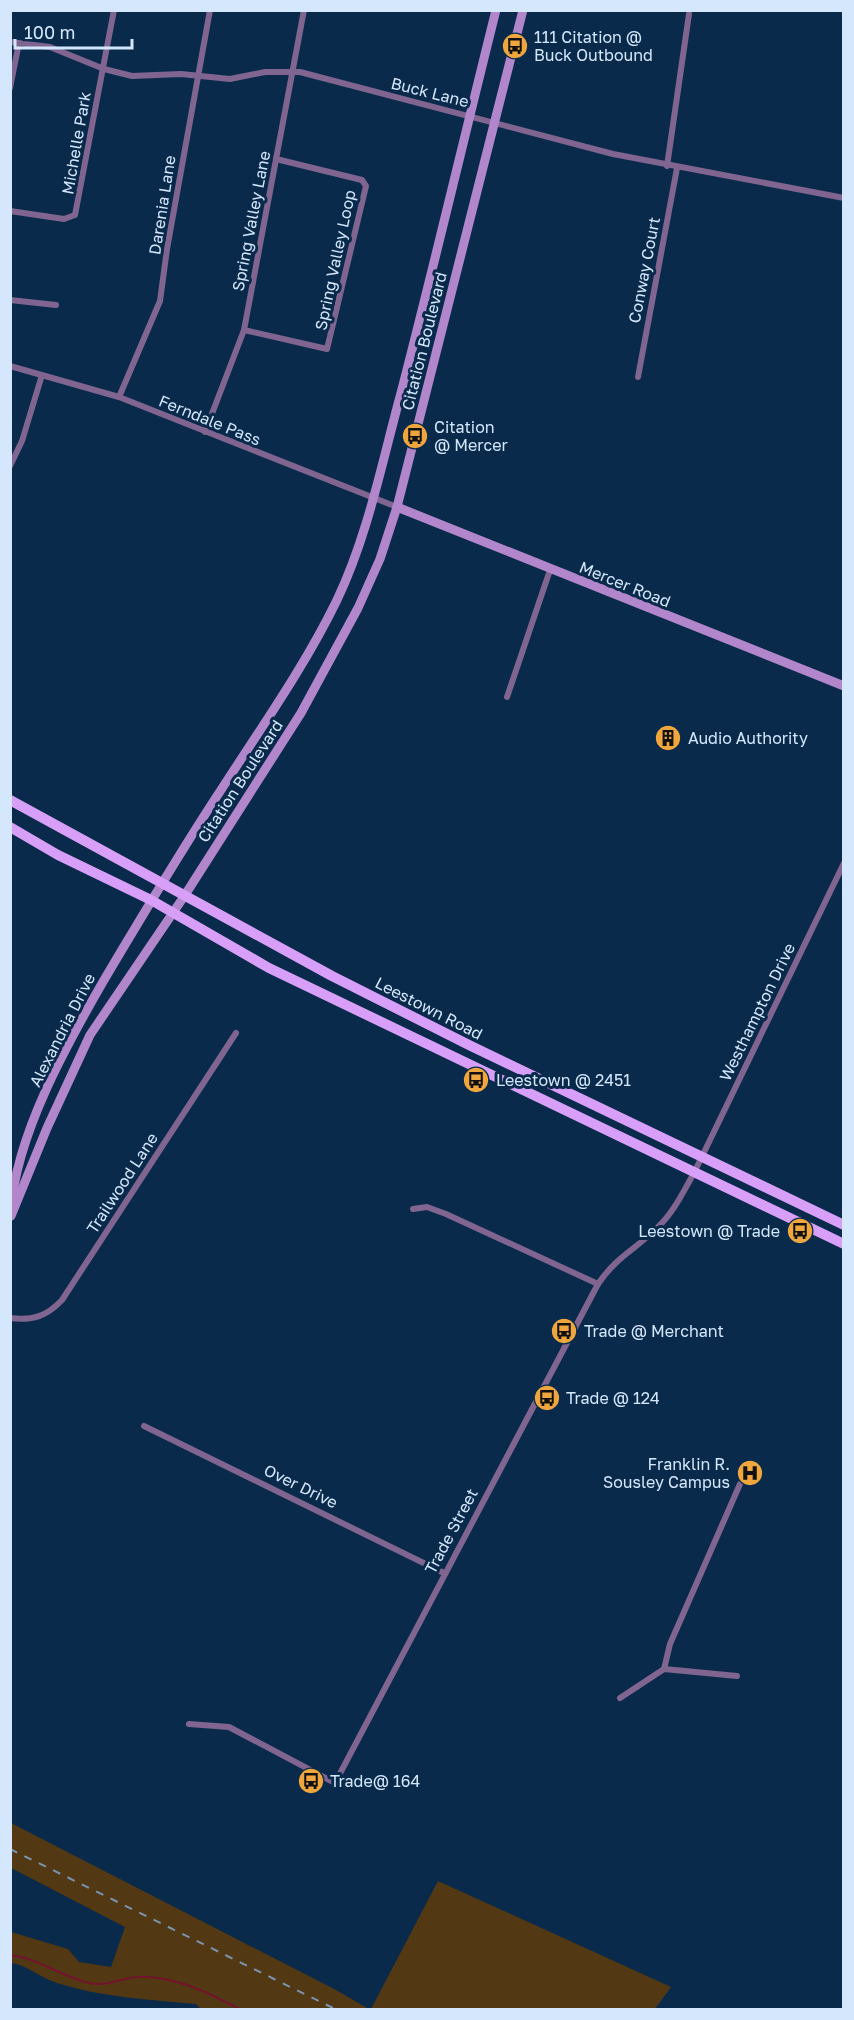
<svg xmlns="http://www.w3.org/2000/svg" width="854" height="2020" font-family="'Golos Text',sans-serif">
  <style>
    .green { fill: #523813 }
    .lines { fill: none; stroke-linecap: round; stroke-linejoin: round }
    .stream { stroke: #72142c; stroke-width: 2 }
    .street { stroke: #806590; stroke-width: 6 }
    .secondary { stroke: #b186ca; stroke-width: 9 }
    .primary { stroke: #d79ff8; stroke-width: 10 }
    .rail { stroke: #7b94af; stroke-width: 2; stroke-dasharray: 8 8; stroke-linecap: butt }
    .labels { text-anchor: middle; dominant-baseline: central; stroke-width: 6; stroke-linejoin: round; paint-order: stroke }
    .poi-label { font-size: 16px; fill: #d4e7fd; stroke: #092a4b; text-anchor: start }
    .street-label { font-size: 16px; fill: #d4e7fd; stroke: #092a4b }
  </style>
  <rect width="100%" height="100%" fill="#092a4b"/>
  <g class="green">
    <path d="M11 1823 336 1990 369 2009H201L196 2004C150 2000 101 1997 57 1983 40 1978 28 1965 11 1963V1932L68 1949 79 1962 111 1967 125 1927 11 1868Z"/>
    <polygon points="438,1881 671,1987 655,2009 371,2009"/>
  </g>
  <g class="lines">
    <path class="stream" d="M10 1955C38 1958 62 1977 89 1983 107 1987 123 1977 140 1977 176 1976 209 1993 241 2010"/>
    <g class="street">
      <polyline points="10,42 50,47 104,69 132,76 181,74 230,79 265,72 300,72 613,154 844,198"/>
      <polyline points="10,88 19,43"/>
      <polyline points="667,166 689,14"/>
      <polyline points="10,211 64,219 75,215 114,10"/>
      <polyline points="10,300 56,305"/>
      <polyline points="244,330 327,349 366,186 362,180 276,159"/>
      <polyline points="10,366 119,397 397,507"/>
      <polyline points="638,377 677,168"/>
      <polyline points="119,397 160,301 167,249 210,10"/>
      <polyline points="205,432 244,330 304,10"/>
      <polyline points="10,466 22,441 42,375"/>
      <polyline points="507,697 550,570"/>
      <polyline points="413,1209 427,1207 446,1214 598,1284"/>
      <path d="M10 1318C33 1321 47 1316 62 1300L236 1033"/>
      <polyline points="144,1426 444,1573"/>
      <polyline points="664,1669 670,1644 740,1484"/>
      <polyline points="620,1698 664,1669 737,1676"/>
      <path d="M189 1724 229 1727 335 1783 598 1284C618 1255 635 1250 658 1227 674 1212 683 1192 694 1173L844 863"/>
    </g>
    <g class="secondary">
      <polyline points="397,507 844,686"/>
      <path d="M11 1210C16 1135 67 1044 104 980 142 916 180 852 221 790 261 728 305 666 337 600 368 535 382 462 401 393 434 266 464 138 496 10"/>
      <polyline points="11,1216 47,1128 90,1035 185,895 301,713 358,608 380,559 397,507 523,10"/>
    </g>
    <g class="primary">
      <polyline points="10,800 332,976 471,1046 844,1225"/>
      <polyline points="10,827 58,855 151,900 269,968 844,1244"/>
    </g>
    <polyline class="rail" points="10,1849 337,2010"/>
  </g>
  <defs>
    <g id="bus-disc" transform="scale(1.35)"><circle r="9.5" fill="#efa73d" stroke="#092a4b"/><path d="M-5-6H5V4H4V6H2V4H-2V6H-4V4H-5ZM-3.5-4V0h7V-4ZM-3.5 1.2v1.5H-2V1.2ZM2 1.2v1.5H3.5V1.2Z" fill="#111"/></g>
    <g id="building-disc" transform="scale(1.35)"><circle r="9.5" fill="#efa73d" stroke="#092a4b"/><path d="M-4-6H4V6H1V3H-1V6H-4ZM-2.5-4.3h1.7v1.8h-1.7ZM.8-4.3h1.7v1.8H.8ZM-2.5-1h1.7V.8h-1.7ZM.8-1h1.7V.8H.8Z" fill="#111"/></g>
    <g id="hospital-disc" transform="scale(1.35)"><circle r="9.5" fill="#efa73d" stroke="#092a4b"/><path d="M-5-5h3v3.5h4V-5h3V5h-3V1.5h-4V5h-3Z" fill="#111"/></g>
  </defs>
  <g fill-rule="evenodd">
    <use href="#bus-disc" x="515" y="46"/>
    <use href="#bus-disc" x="415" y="436"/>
    <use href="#building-disc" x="668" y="738"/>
    <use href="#bus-disc" x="476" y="1080"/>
    <use href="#bus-disc" x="800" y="1231"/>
    <use href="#bus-disc" x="564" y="1331"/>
    <use href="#bus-disc" x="547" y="1398"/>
    <use href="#hospital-disc" x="750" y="1473"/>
    <use href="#bus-disc" x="311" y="1781"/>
  </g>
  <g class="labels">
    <g class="poi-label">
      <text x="534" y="37">111 Citation @<tspan x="534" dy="18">Buck Outbound</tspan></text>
      <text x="434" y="427">Citation<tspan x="434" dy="18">@ Mercer</tspan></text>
      <text x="688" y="738">Audio Authority</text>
      <text x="496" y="1080">Leestown @ 2451</text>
      <text x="780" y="1231" text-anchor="end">Leestown @ Trade</text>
      <text x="584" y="1331">Trade @ Merchant</text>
      <text x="566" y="1398">Trade @ 124</text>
      <text x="730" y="1464" text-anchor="end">Franklin R.<tspan x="730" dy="18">Sousley Campus</tspan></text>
      <text x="330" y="1781">Trade@ 164</text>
    </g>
    <g class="street-label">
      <text transform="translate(430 92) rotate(14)">Buck Lane</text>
      <text transform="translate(76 143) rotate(-80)">Michelle Park</text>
      <text transform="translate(162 205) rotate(-81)">Darenia Lane</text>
      <text transform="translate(251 221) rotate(-79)">Spring Valley Lane</text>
      <text transform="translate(335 260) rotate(-78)">Spring Valley Loop</text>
      <text transform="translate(644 270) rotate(-79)">Conway Court</text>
      <text transform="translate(424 341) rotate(-76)">Citation Boulevard</text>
      <text transform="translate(210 420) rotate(22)">Ferndale Pass</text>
      <text transform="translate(625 584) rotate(22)">Mercer Road</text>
      <text transform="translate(240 781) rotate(-57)">Citation Boulevard</text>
      <text transform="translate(429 1008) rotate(27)">Leestown Road</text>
      <text transform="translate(757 1012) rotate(-64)">Westhampton Drive</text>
      <text transform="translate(62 1030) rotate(-63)">Alexandria Drive</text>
      <text transform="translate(122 1183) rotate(-57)">Trailwood Lane</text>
      <text transform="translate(301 1486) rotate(26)">Over Drive</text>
      <text transform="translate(451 1531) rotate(-62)">Trade Street</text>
    </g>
  </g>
  <rect width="854" height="2020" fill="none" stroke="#d4e7fd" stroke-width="24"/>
  <path d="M15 39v9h117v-9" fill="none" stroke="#d4e7fd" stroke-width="3"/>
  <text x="24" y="39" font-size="18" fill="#d4e7fd" stroke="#092a4b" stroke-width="4.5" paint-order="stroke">100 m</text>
</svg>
